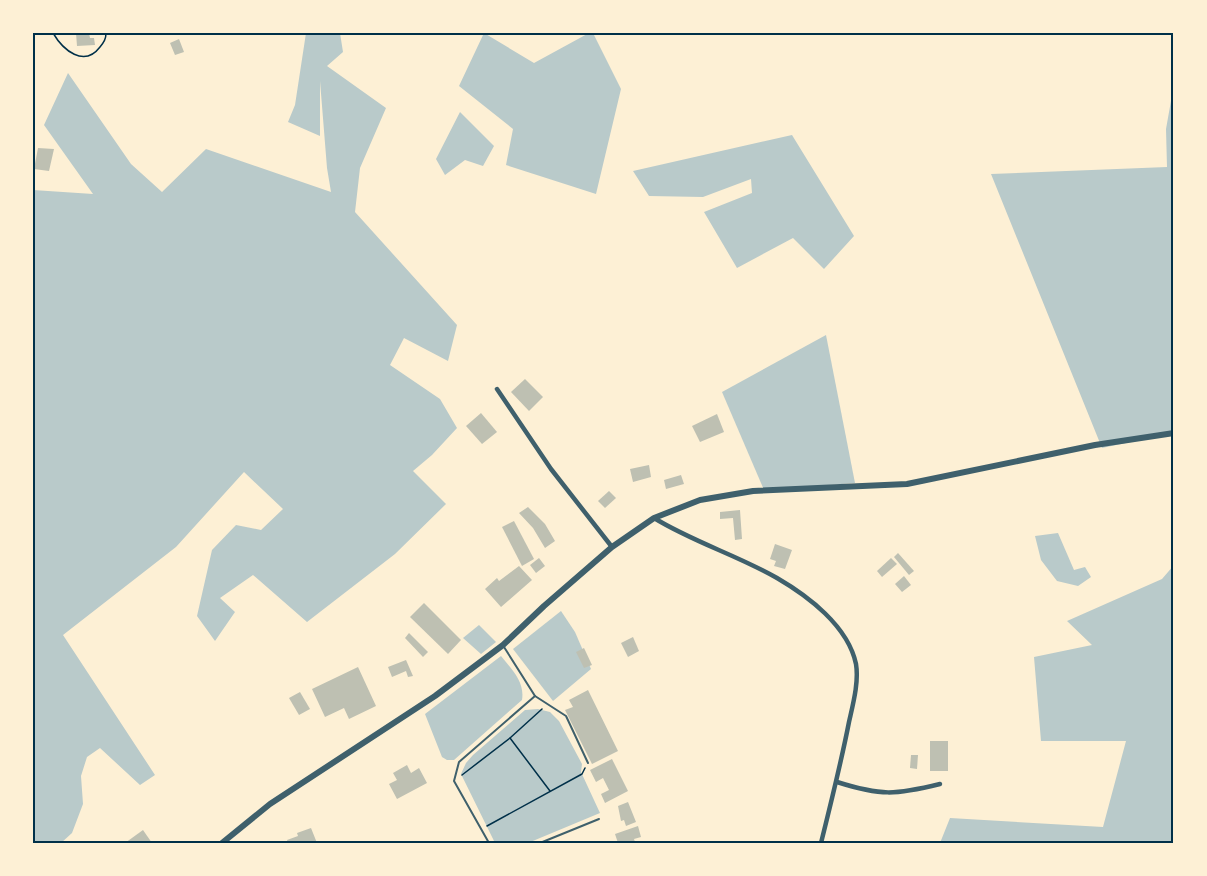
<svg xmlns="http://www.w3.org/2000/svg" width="1207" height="876" font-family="'DejaVu Sans',sans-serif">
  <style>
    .green { fill: #b9caca }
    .building { fill: #bec0b2 }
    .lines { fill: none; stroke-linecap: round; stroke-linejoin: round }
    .path { stroke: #003049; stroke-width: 1.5 }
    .service { stroke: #3f606c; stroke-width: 2 }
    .minor { stroke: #3f606c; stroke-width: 4.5 }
    .tertiary { stroke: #3f606c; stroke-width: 6 }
    .neatline { fill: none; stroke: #003049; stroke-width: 2 }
  </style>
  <rect width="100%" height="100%" fill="#fdf0d5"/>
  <g class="green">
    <polygon points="306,33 340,33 343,52 327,66 386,108 360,168 355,212 457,325 448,361 404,338 390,365 440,399 457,428 432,455 413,471 446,504 395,554 307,622 253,575 220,598 235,612 215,641 197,616 212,550 236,525 261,530 283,509 244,472 176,547 63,635 155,775 140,785 100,748 87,757 81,776 83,804 72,833 61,843 33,843 33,190 93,194 44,125 68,73 131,164 162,192 206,149 331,192 327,168 320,81 320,136 288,122 295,105"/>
    <polygon points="484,33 534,63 589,33 593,33 621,89 596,194 506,165 513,129 459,86"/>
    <polygon points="1174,84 1174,433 1102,448 991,174 1167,167 1166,129"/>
    <polygon points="460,112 494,146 483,166 465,160 445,175 436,159"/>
    <polygon points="792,135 854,236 824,269 793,238 737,268 704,212 752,193 751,179 703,197 649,196 633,171"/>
    <polygon points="826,335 855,483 764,490 722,392"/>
    <polygon points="1058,533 1074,570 1085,567 1091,577 1078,586 1057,581 1041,560 1035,536"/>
    <polygon points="1174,565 1174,843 940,843 950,818 1103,827 1126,741 1041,741 1034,657 1092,645 1067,621 1162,579"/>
    <polygon points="561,611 575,632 591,669 553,701 513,649"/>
    <polygon points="479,625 496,642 481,654 463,638"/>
    <path d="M501 656C512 670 525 682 522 700L454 760H447L442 757 425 714Z"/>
    <polygon points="538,709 550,712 559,721 582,764 581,772 600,813 528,843 495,843 461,774 466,763 473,755 525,710"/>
  </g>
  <g class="building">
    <polygon points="76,33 89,33 90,38 94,38 95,45 77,46"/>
    <polygon points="179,39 184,52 175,55 170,43"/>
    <polygon points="38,148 54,149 49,171 34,169"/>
    <polygon points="525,379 543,397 529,411 511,392"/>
    <polygon points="481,413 497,432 482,444 466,426"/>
    <polygon points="717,414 724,432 700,442 692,426"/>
    <polygon points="649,465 651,477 633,482 630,469"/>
    <polygon points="681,475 684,484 666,489 664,480"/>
    <polygon points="609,491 616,498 605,508 598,501"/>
    <polygon points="528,507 545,524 555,541 545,548 533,528 519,513"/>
    <polygon points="740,510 742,539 735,540 733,518 720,519 720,512"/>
    <polygon points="514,521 534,559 522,566 502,527"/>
    <polygon points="775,544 792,550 785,569 774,566 776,561 770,559"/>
    <polygon points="898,553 914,571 909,575 894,557"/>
    <polygon points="539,558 545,566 536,573 530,565"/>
    <polygon points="891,558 897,564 882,577 877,571"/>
    <polygon points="519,566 532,580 501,607 485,589 497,578 499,581"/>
    <polygon points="904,576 911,585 902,592 895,584"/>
    <polygon points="424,603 461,640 448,654 410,617"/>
    <polygon points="409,633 428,652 423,657 405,638"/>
    <polygon points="633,637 639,651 628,657 621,643"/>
    <polygon points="584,648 592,665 584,668 576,652"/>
    <polygon points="406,660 413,676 408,677 406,671 392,677 388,667"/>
    <polygon points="358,667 376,706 349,719 344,708 325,717 312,689"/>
    <polygon points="588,690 618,751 592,764 565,710 573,707 569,700"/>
    <polygon points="300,692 310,709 299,715 289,698"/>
    <rect x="930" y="741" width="18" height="30"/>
    <polygon points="911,755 918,755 917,769 910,768"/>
    <polygon points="612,759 628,791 605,803 601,794 609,790 603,778 596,782 590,770"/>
    <polygon points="407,765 411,773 419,768 427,783 397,799 389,784 397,780 393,773"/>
    <polygon points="628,802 636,822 626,826 624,820 621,821 618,806"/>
    <polygon points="638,826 641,837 634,839 635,842 632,843 618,843 615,834"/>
    <polygon points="311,828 317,843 288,843 287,840 298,836 297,833"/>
    <polygon points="143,830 152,843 125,843"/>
  </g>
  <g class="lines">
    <g class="path">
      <path d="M53 33C63 50 84 68 100 47 104 42 106 39 106 33"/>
      <polyline points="510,738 550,791"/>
      <polyline points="462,775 510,738 542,709"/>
      <polyline points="487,826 582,774 585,768"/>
    </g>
    <g class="service">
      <polyline points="504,647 535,696 566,716 588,763"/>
      <polyline points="489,843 454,781 459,762 535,696"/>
      <polyline points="540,843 599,819"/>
    </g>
    <g class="minor">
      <polyline points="497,389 551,469 612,547"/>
      <path d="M654 518C693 542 737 555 777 578 808 596 848 626 856 664 859 682 853 704 849 722 841 763 831 803 821 843"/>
      <path d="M837 782C881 796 895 795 940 784"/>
    </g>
    <polyline class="tertiary" points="222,843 270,804 435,696 503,645 544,606 612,547 654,518 700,500 753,491 907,484 1095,445 1174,433"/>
  </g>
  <rect width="1207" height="876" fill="none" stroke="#fdf0d5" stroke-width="69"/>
  <rect x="34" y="34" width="1138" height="808" class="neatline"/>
</svg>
